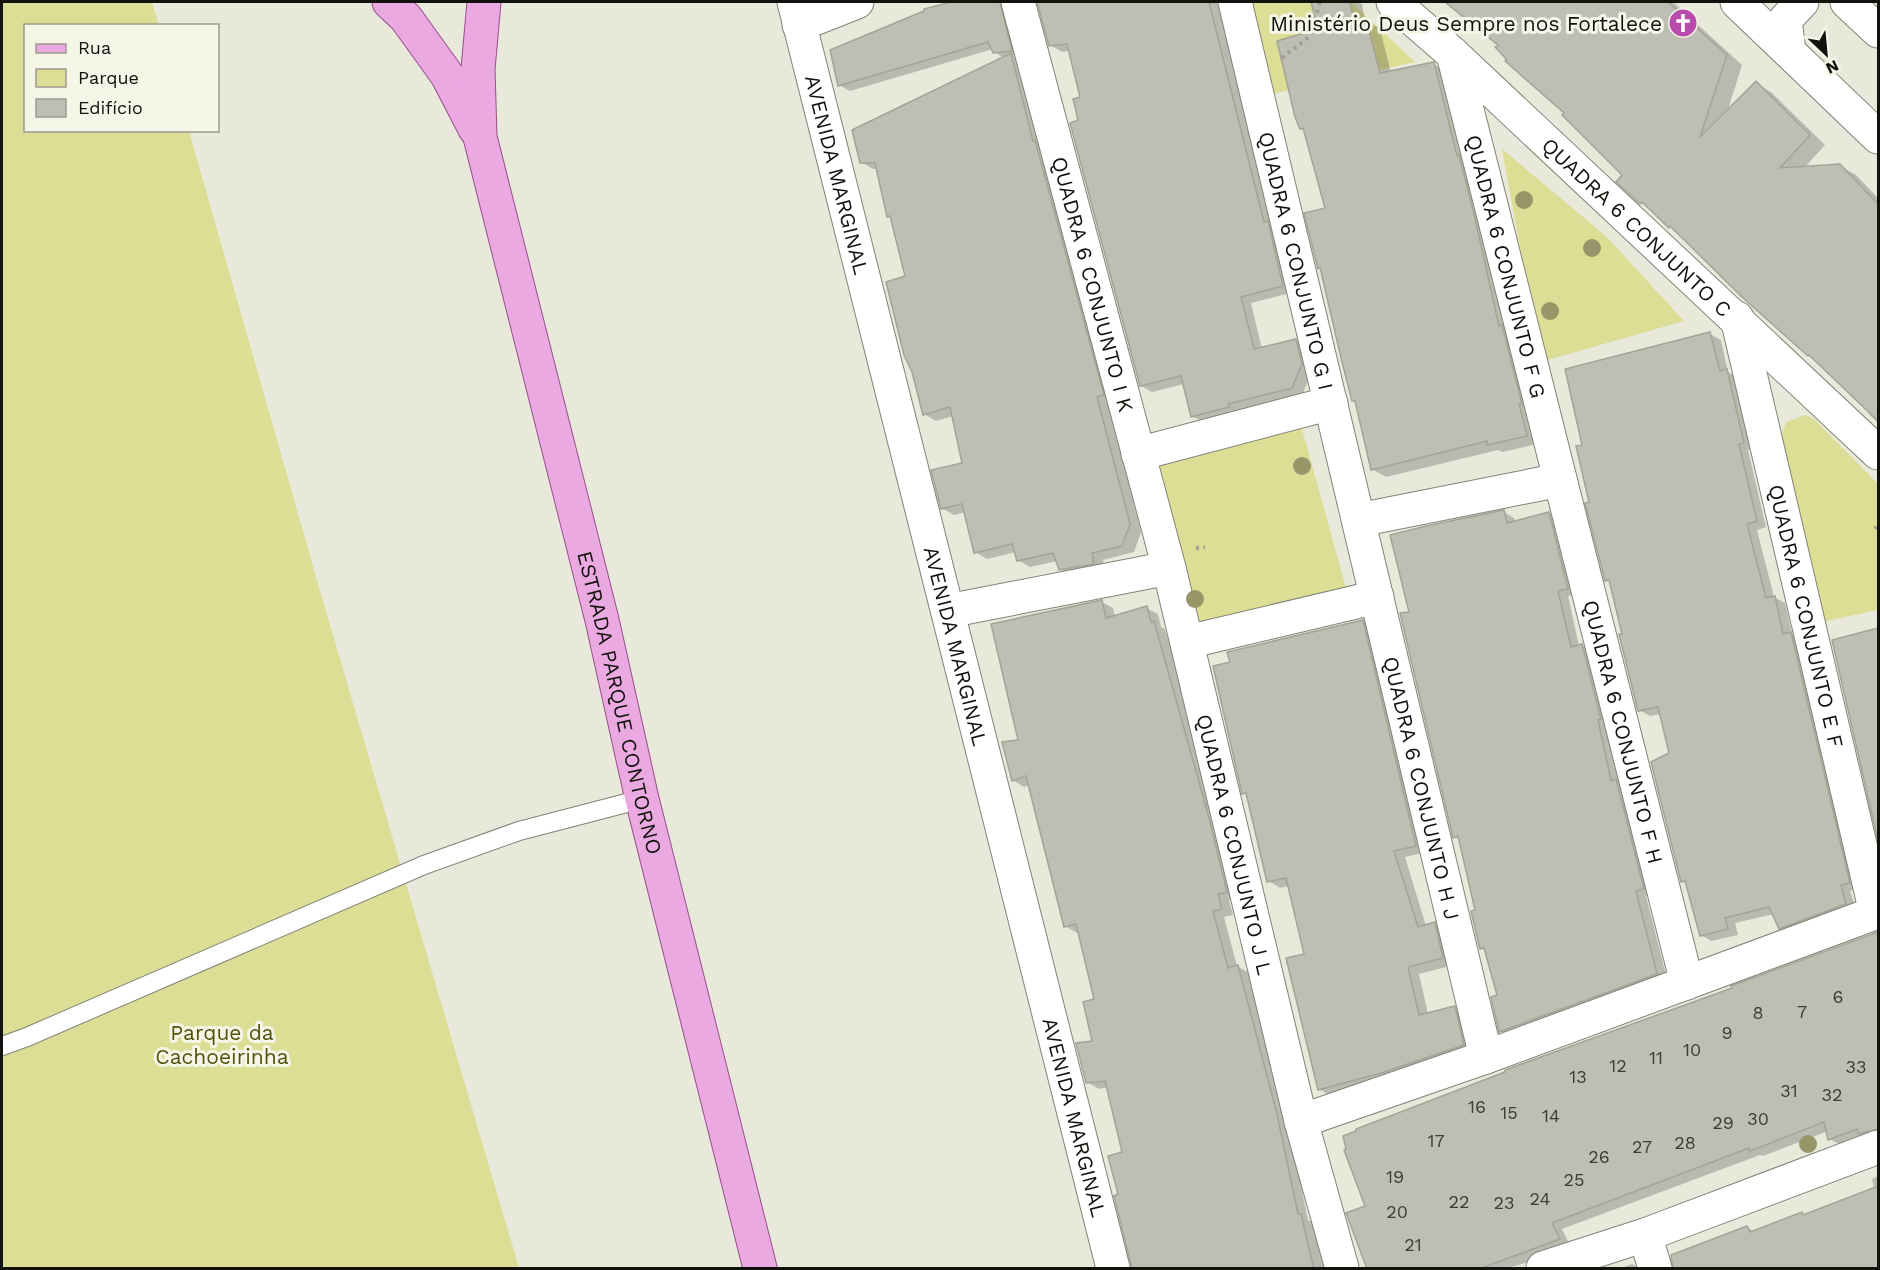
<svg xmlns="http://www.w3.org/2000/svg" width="1880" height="1270" font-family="'Work Sans',sans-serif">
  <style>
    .green { fill: #ddde95 }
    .shadow { fill: #0003 }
    .building { fill: #bebeb2; stroke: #a3a397; stroke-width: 1.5 }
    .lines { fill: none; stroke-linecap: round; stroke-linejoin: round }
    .service-casing { stroke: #828377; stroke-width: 20 }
    .minor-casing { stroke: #828377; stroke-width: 35 }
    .tertiary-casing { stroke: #828377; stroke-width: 35 }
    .primary-casing { stroke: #964f8a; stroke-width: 35 }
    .path { stroke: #9e9e94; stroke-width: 4; stroke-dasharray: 3 4.5; stroke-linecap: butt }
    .service { stroke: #fff; stroke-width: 18 }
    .minor { stroke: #fff; stroke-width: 33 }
    .tertiary { stroke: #fff; stroke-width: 33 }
    .primary { stroke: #eba9e2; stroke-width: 33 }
    .tree { fill: #969669 }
    .labels { text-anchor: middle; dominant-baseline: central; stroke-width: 6; stroke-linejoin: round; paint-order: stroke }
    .number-label { font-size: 18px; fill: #3d3d36 }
    .poi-label { font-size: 21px; fill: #12120d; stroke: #f5f6e8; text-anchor: end }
    .street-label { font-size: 21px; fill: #12120d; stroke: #f5f6e8 }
    .park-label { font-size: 21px; fill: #53520b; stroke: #f5f6e8 }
  </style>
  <rect width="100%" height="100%" fill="#e8e8db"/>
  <g class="green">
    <polygon points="2,2 152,2 159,25 26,26 26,130 189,131 320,591 519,1268 2,1268"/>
    <polygon points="1252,2 1351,2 1415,62 1272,94 1254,25"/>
    <polygon points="1502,149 1607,237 1684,321 1544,361 1525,275"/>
    <polygon points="1806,415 1815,420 1878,484 1878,610 1822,622 1782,445 1782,435 1786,422"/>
    <polygon points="1299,418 1346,588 1193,630 1146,460"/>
  </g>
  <g class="shadow">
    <polygon points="944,2 1009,2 1021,56 1014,57 1022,62 1141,532 1134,552 1103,560 1105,570 1072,576 1060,569 1057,561 1030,567 1018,560 1016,552 987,559 975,552 966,512 954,515 942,508 964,464 953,416 936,421 924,414 906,277 892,217 889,216 877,169 873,169 861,162 1004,58 994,52 993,49 850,91 839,85 945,4"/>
    <polygon points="1039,2 1218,2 1274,226 1294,292 1251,303 1262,349 1296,341 1307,347 1312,371 1303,393 1238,410 1239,413 1203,422 1192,416 1184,384 1152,392 1141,386 1079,120 1082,98 1070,51 1062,52 1050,45"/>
    <polygon points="1323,2 1357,2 1362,4 1365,20 1380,29 1391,73 1434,64 1448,72 1540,443 1503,452 1498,450 1386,477 1372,469 1323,270 1319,268 1327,209 1305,131 1301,128 1319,31 1313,4"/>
    <polygon points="1454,2 1673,2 1742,65 1727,113 1756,83 1772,93 1825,145 1804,168 1840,166 1856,175 1878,198 1878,423 1869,414 1871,412 1817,360 1809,355 1677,230 1651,209 1641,203 1624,175 1566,113"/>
    <polygon points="1710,334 1721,340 1728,372 1737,377 1754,448 1748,450 1766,527 1757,530 1774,597 1785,603 1792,634 1801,639 1857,889 1850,891 1856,909 1791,934 1780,927 1774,914 1735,923 1738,935 1711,941 1701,935 1687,884 1682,881 1670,754 1661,714 1650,716 1639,710 1612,583 1606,580 1590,503 1584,446"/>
    <polygon points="1504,512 1514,518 1515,522 1549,514 1559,520 1578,594 1568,596 1579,646 1582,645 1592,651 1654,895 1646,896 1667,979 1511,1037 1501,1031 1499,996 1486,951 1481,948 1477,911 1460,840 1454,837 1411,613"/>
    <polygon points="1102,602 1113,608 1115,617 1146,608 1158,614 1161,627 1165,629 1221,826 1238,898 1229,900 1233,915 1224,917 1237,966 1249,973 1288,1122 1308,1220 1312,1222 1324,1268 1133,1268 1120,1195 1124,1154 1108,1087 1099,1089 1087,1082 1094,1043 1096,1000 1080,932 1077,933 1065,926 1029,785 1024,787 1013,780 1020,741"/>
    <polygon points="1362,621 1374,628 1427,852 1405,857 1426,926 1434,923 1446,930 1454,965 1419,974 1428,1014 1454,1008 1466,1014 1475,1051 1331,1096 1319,1089 1306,955 1289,886 1280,888 1269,881 1248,795 1244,793"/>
    <polygon points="1878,630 1878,835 1833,641"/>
    <polygon points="1877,934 1878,935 1878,1132 1841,1145 1829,1139 1828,1131 1763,1156 1760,1155 1562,1229 1572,1249 1515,1266 1503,1268 1368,1268 1367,1206 1734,989"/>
    <polygon points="1878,1176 1878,1268 1674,1268 1747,1227 1754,1232 1802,1214 1805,1216 1874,1189 1872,1179"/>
    <polygon points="1632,1264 1640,1268 1620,1268"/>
  </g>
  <g class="building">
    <polygon points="951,2 1000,2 1012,51 993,53 988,42 838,86 830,50 924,11 924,9"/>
    <polygon points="1037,2 1209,2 1264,222 1268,221 1283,286 1241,297 1254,349 1296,339 1302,364 1292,388 1228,404 1229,407 1191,417 1181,376 1140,386 1070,123 1078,120 1073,99 1080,97 1067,44 1049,46"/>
    <polygon points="1311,2 1350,2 1354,22 1366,19 1380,73 1434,62 1457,156 1459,155 1474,214 1499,326 1502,325 1522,404 1519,404 1527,436 1487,445 1487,441 1371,470 1355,401 1352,401 1342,362 1320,267 1318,269 1304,213 1325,208 1303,128 1300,129 1295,117 1277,41 1318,29"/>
    <polygon points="1445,2 1668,2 1727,55 1700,137 1756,81 1810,135 1780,168 1840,164 1878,204 1878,421 1809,355 1808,356 1742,297 1670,226 1669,228 1642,202 1640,204 1616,182 1622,175 1562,115 1564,113 1505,61 1507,60 1495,47 1499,46"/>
    <polygon points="1011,53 1033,141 1035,140 1104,395 1097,397 1130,524 1122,546 1092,553 1094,564 1059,570 1053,553 1017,561 1012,544 974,553 962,504 941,509 931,470 962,463 950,407 923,415 912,372 904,355 886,282 905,276 890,216 887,217 875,163 860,163 852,130"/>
    <polygon points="1710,332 1720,371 1727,369 1744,443 1739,444 1757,521 1747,524 1766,598 1775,596 1783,634 1791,632 1850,883 1841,885 1846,904 1779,929 1769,907 1725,918 1728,929 1700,936 1685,881 1681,882 1651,762 1669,753 1658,707 1638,711 1619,634 1622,634 1609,580 1605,581 1585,503 1589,502 1576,446 1582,445 1565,369"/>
    <polygon points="1504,510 1507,523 1549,512 1568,589 1558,591 1571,647 1582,644 1601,719 1598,720 1611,781 1616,779 1644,889 1636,891 1657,974 1499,1032 1491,997 1497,995 1484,948 1480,949 1471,911 1475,910 1458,836 1453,838 1400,613 1409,612 1390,535 1426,526"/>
    <polygon points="1102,600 1106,618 1147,606 1151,622 1154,621 1209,818 1227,892 1218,894 1222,909 1213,911 1228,968 1238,965 1277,1114 1298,1214 1301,1214 1314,1269 1132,1269 1114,1196 1118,1194 1108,1156 1122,1152 1113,1114 1105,1081 1086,1083 1076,1043 1092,1041 1083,1002 1094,999 1076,924 1064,927 1026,776 1012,781 1002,742 1018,740 991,624"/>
    <polygon points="1363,620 1416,846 1394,851 1418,927 1435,922 1443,958 1408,967 1419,1015 1455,1006 1464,1045 1381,1073 1318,1090 1286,958 1304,954 1286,878 1267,882 1246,793 1242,794 1213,666 1230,662 1227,652"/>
    <polygon points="1878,628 1878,841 1832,640"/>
    <polygon points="1878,932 1878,1129 1858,1134 1857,1129 1828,1140 1824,1122 1750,1151 1749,1148 1552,1223 1560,1239 1479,1269 1367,1269 1346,1213 1365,1206 1344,1150 1346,1149 1343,1136 1356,1131 1356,1129 1505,1072 1505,1070 1732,988 1731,986"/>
    <polygon points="1878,1186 1878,1269 1673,1269 1671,1255 1747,1226 1750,1232 1802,1212 1803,1215"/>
  </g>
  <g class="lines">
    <g class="service-casing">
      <polyline id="service" points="2,1046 27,1037 424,865 519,831 642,799"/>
    </g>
    <g class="minor-casing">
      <g id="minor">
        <path id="s1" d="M794 2 1113 1268"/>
        <path id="s2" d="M1018 2 1169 568 1301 1121 1342 1268"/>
        <path id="s3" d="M1235 2 1486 1057"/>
        <path id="s4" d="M1393 2 1453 54 1878 453"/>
        <polyline points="799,25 857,2"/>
        <path id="s5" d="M1453 54 1687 983"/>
        <path id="s6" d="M1737 318 1876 913"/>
        <polyline points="1138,454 1331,403"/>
        <polyline points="1359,520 1560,480"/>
        <polyline points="948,611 1169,568"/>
        <polyline points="1187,642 1377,597"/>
        <polyline points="1301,1121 1486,1057 1878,912"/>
        <polyline points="1645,1235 1655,1268"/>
        <polyline points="1543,1268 1645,1235 1878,1147"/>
      </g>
    </g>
    <g class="tertiary-casing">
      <g id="tertiary">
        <polyline points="1737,2 1878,137"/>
        <polyline points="1847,2 1878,31"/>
        <polyline points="1789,51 1785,20 1802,2"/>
      </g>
    </g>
    <g class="primary-casing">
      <g id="primary">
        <polyline points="389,2 406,18 447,75 475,129"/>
        <path id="s7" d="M484 2 478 69 480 137 602 620 642 799 760 1268"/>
      </g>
    </g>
    <g class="path">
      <polyline points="1282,58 1310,36 1320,2"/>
      <polyline points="1875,529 1878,523"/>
      <polyline points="1196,548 1205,547"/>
    </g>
    <use href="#service" class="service"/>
    <use href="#minor" class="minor"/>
    <use href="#tertiary" class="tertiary"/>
    <use href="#primary" class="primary"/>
  </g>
  <g class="tree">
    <circle cx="1524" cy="200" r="9"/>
    <circle cx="1592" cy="248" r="9"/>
    <circle cx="1550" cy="311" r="9"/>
    <circle cx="1302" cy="466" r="9"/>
    <circle cx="1195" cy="599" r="9"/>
    <circle cx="1808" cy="1144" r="9"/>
  </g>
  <defs>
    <g id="church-disc" transform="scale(1.5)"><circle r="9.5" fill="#b94cab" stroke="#f5f6e8"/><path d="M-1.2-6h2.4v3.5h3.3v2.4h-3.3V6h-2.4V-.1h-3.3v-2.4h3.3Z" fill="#fff"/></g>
  </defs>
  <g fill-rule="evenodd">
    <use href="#church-disc" x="1683" y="23"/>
  </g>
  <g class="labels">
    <g class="number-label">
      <text x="1838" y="996">6</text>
      <text x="1802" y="1011">7</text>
      <text x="1758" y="1012">8</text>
      <text x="1727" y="1032">9</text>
      <text x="1692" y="1049">10</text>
      <text x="1656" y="1057">11</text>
      <text x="1618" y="1065">12</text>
      <text x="1856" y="1066">33</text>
      <text x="1578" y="1076">13</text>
      <text x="1789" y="1090">31</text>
      <text x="1832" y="1094">32</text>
      <text x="1477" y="1106">16</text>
      <text x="1509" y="1112">15</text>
      <text x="1551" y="1115">14</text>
      <text x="1758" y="1118">30</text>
      <text x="1723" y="1122">29</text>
      <text x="1436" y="1140">17</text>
      <text x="1685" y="1142">28</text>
      <text x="1642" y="1146">27</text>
      <text x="1599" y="1156">26</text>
      <text x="1395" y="1176">19</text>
      <text x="1574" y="1179">25</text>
      <text x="1540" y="1198">24</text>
      <text x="1459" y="1201">22</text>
      <text x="1504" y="1202">23</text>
      <text x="1397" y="1211">20</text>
      <text x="1413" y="1244">21</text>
    </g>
    <g class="poi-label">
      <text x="1662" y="23">Ministério Deus Sempre nos Fortalece</text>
    </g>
    <g class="street-label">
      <text stroke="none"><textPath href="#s1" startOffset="178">AVENIDA MARGINAL</textPath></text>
      <text stroke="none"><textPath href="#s4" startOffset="332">QUADRA 6 CONJUNTO C</textPath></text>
      <text stroke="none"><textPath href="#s3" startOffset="266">QUADRA 6 CONJUNTO G I</textPath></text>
      <text stroke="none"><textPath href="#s5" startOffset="219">QUADRA 6 CONJUNTO F G</textPath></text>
      <text stroke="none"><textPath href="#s2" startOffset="292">QUADRA 6 CONJUNTO I K</textPath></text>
      <text stroke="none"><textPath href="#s6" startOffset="306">QUADRA 6 CONJUNTO E F</textPath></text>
      <text stroke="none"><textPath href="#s1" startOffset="664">AVENIDA MARGINAL</textPath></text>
      <text stroke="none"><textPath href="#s7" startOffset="718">ESTRADA PARQUE CONTORNO</textPath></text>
      <text stroke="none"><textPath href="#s5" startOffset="699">QUADRA 6 CONJUNTO F H</textPath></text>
      <text stroke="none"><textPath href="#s3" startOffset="808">QUADRA 6 CONJUNTO H J</textPath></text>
      <text stroke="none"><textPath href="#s2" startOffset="870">QUADRA 6 CONJUNTO J L</textPath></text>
      <text stroke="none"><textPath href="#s1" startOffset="1150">AVENIDA MARGINAL</textPath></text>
    </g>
    <g class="park-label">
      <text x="222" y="1032">Parque da<tspan x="222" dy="24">Cachoeirinha</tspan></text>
    </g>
  </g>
  <rect width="1880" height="1270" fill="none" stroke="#12120d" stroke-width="6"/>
  <rect x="24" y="24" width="195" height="108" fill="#f5f6e8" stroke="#9a9b90" stroke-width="1.5"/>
  <rect x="36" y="44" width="30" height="9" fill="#eba9e2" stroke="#9a9b90" stroke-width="1.5"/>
  <text x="78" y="54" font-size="18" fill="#12120d">Rua</text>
  <rect x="36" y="69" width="30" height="18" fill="#ddde95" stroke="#9a9b90" stroke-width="1.5"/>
  <text x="78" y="84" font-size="18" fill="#12120d">Parque</text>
  <rect x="36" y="99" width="30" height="18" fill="#bebeb2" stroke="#9a9b90" stroke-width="1.5"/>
  <text x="78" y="114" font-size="18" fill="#12120d">Edifício</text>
  <g transform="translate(1826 54) rotate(154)" stroke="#f5f6e8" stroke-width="4.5" paint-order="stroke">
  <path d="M0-4.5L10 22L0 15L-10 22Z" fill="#12120d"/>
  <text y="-9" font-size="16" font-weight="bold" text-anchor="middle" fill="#12120d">N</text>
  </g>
</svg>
